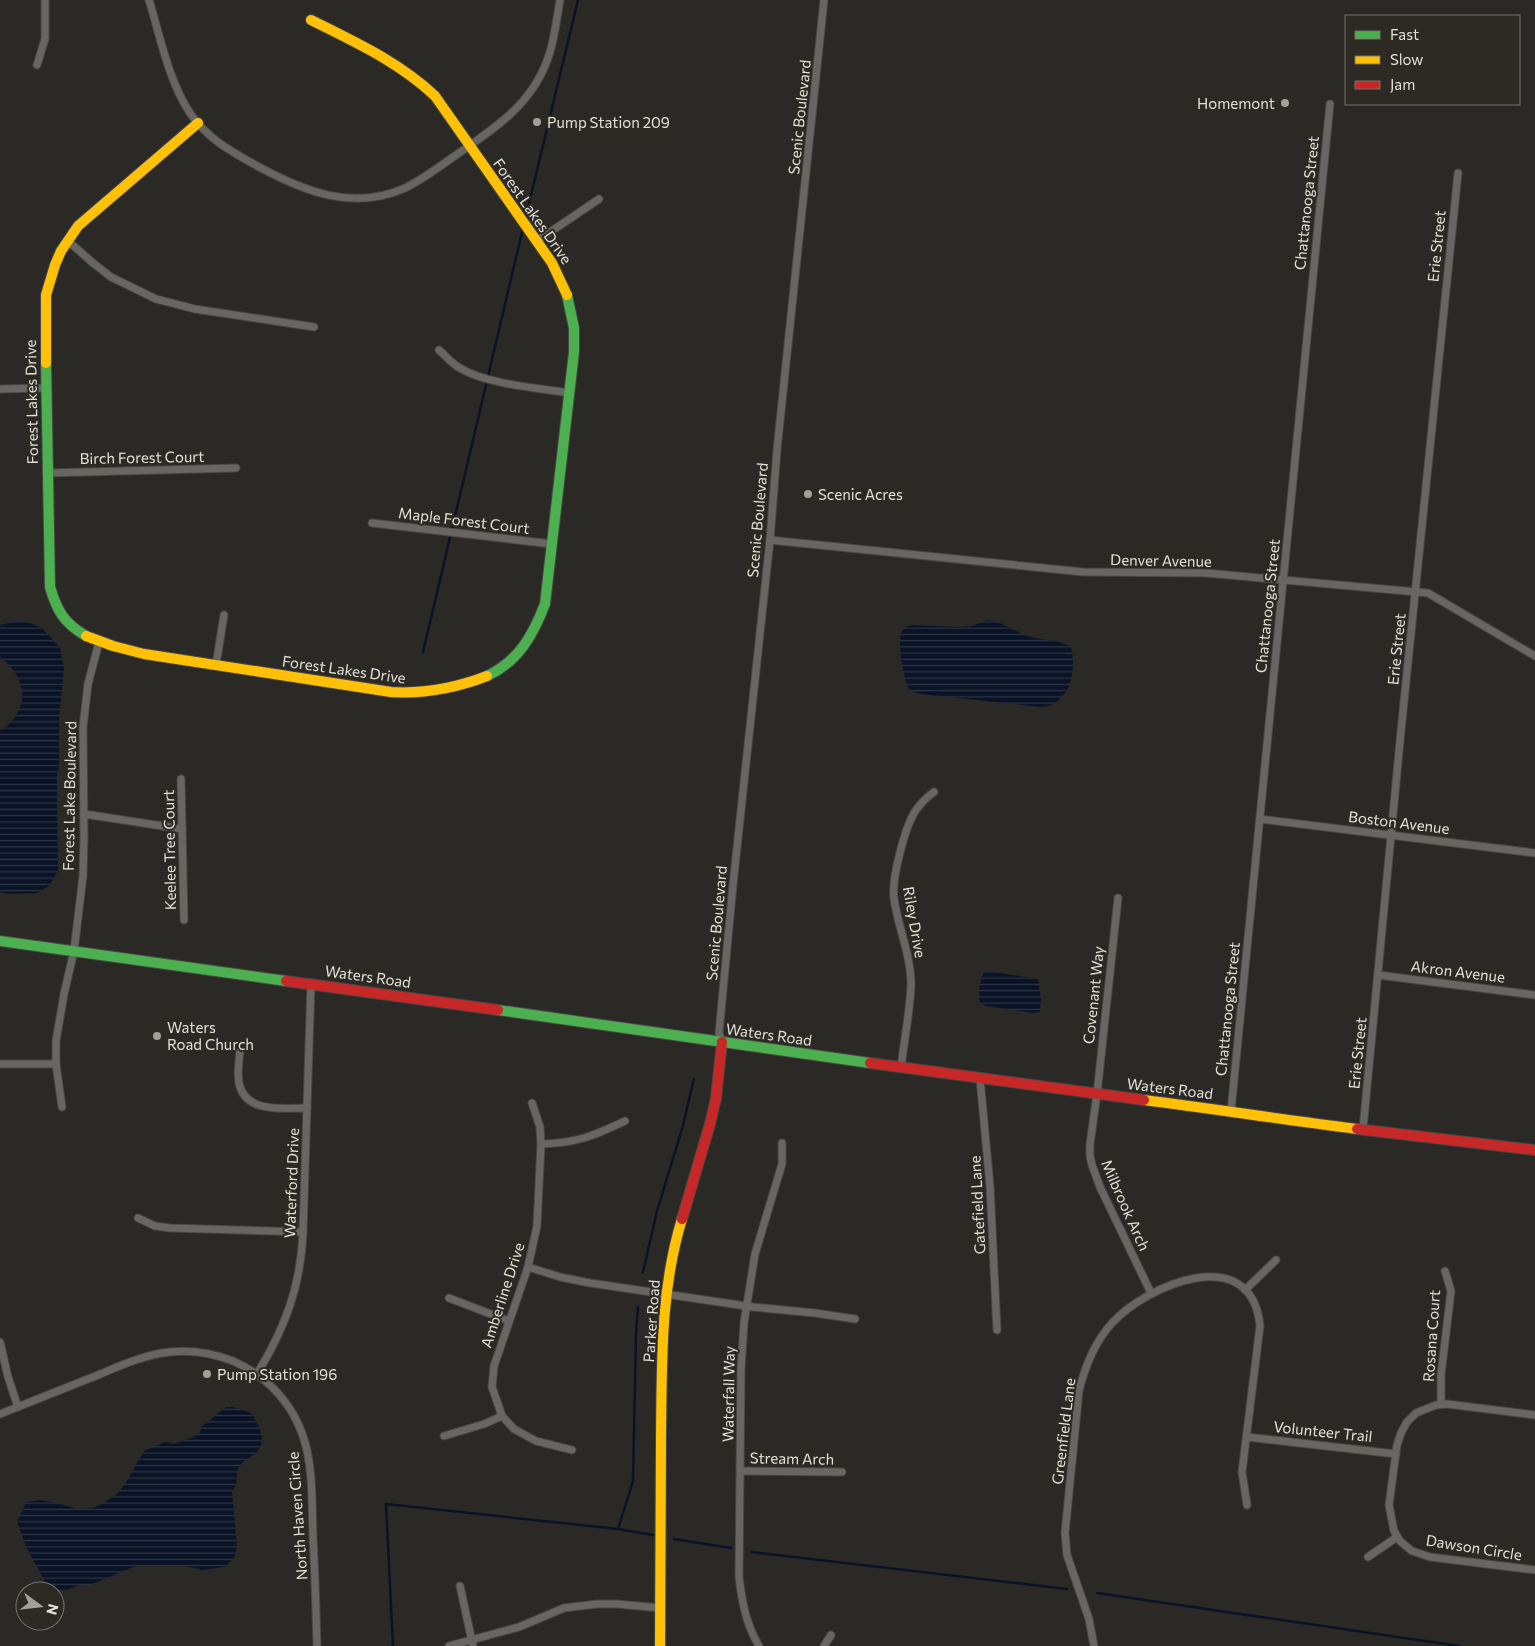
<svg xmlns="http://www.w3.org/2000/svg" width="1535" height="1646" font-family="Commissioner,sans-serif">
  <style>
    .water { fill: url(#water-rules) }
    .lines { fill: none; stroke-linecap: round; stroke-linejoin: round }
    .stream { stroke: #0a1326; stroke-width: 2.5 }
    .street-casing { stroke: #484744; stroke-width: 9 }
    .fast-casing { stroke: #484744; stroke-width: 12 }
    .slow-casing { stroke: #484744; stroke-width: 12 }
    .jam-casing { stroke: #484744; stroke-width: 12 }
    .street { stroke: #676663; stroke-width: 7 }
    .fast { stroke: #4caf50; stroke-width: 10 }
    .slow { stroke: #ffc107; stroke-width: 10 }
    .jam { stroke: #c62828; stroke-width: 10 }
    .poi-dot { fill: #a2a09b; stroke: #2d2a23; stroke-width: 2 }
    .labels { text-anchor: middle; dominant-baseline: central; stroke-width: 4; stroke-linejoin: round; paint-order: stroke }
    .poi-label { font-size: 15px; fill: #e2e0db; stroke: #2d2a23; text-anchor: start }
    .street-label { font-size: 15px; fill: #e2e0db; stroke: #2d2a23 }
  </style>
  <defs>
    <pattern id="water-rules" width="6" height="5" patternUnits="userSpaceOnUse" patternTransform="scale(1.25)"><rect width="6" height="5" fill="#0a1326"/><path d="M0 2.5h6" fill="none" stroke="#2d3545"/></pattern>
  </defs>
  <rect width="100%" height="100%" fill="#2b2925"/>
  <g class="water">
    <path d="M987 620C1002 621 1014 632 1028 636 1042 641 1058 639 1071 647 1076 666 1072 695 1053 704 1050 706 1045 706 1041 707L921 694 910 691C904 681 896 642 902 631 904 628 907 626 911 625L960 627 972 626Z"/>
    <path d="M16 621 30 623 42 628 60 648 64 669 59 720V767L57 774 58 871 49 886 37 893 9 894 0 892V730C6 728 11 722 15 717 30 695 20 672 0 657V625Z"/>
    <path d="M987 971 1038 979 1041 1000 1040 1012 1033 1013 986 1006 980 1003C978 993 979 982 984 972Z"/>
    <path d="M226 1407H233L251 1413C259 1424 268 1441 256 1453 250 1458 241 1461 238 1469 235 1479 240 1481 232 1491L237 1547 234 1558 225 1567 202 1570 186 1566H136L90 1585H79L66 1590 59 1591 53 1589 47 1585 26 1547 17 1522 26 1502 41 1500 58 1503 77 1509 92 1508 102 1504 117 1494 125 1484 144 1451 165 1442 174 1444 193 1437 200 1433 201 1427Z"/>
  </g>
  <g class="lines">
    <g class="stream">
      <polyline points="525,220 578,0"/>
      <polyline points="423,652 523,228"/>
      <polyline points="643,1272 657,1211 682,1129 694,1079"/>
      <polyline points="618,1529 633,1481 636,1333 638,1307"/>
      <polyline points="674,1539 731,1548"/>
      <polyline points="752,1552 1067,1589"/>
      <polyline points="1097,1593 1459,1646"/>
      <polyline points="393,1646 386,1504 618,1529 653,1535"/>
    </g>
    <g class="street-casing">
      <g id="street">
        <path d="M149 0C160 36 169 82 190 113 208 140 234 153 261 168 306 192 354 211 405 188 424 179 441 165 459 153 499 125 535 102 550 52 555 35 557 17 560 0"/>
        <polyline points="37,65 45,39 45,0"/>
        <polyline points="68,241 93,263 111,277 156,299 195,309 314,327"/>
        <polyline points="537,241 599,199"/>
        <path d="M439 350C446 356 452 364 460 368 485 384 539 388 569 393"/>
        <polyline points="0,389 46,388"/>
        <polyline points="48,473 236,468"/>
        <polyline points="372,523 552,544"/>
        <polyline points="770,540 1083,572 1206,573 1428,593 1535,656"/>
        <polyline points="216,665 224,615"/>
        <polyline points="181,779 184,920"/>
        <polyline points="84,814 182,829"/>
        <polyline points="1260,819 1535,853"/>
        <polyline points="1118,898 1097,1094 1090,1144 1090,1156 1092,1165 1100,1187 1151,1293"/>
        <polyline points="1378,975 1535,995"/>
        <polyline points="722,1042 719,1033 733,885 770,540 777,450 824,0"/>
        <path d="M240 1051C239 1061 237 1073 239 1083 245 1114 284 1108 307 1108"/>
        <polyline points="0,1064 56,1064"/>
        <path d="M901 1068C904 1041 910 1012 911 985 911 955 898 927 894 899 891 880 905 826 916 810 921 803 927 797 934 792"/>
        <polyline points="980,1079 990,1186 997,1330"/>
        <polyline points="532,1103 540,1127 541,1144 537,1226 528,1267 494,1366 492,1387 502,1416 514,1429 536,1441 572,1450"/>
        <polyline points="62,1107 56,1064 56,1041 64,994 74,951 83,876 84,837 83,727 88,684 99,642"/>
        <polyline points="1231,1111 1330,104"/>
        <polyline points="1363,1129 1401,731 1458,173"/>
        <path d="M541 1144C577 1143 593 1136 625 1121"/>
        <polyline points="138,1218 155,1226 170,1228 303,1232"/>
        <polyline points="528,1267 560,1277 590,1283 753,1307 815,1313 855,1319"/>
        <polyline points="1245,1290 1276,1260"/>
        <polyline points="449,1298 509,1321"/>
        <polyline points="0,1342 8,1377 18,1407"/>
        <path d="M257 1374C285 1328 301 1286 303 1232L311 983"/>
        <polyline points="1441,1404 1441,1375 1451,1291 1445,1271"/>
        <path d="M0 1414C33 1401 65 1388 98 1375 119 1366 140 1357 162 1353 186 1349 210 1352 233 1361 249 1368 261 1376 273 1388 316 1431 311 1481 313 1537 315 1573 316 1610 317 1646"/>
        <polyline points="1535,1415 1447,1404 1436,1405 1416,1413 1407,1422 1401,1433 1397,1445 1389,1505 1394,1531 1400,1541 1412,1551 1430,1557 1535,1570"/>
        <polyline points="444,1436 484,1424 502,1416"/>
        <polyline points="1247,1437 1396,1454"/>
        <polyline points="741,1471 842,1472"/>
        <polyline points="1368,1557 1397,1537"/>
        <polyline points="460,1586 473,1646"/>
        <polyline points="449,1646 519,1627 564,1608 597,1604 617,1604 660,1608"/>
        <path d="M759 1646C746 1624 742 1602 739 1577L741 1369 744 1323 755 1254 782 1164V1143"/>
        <polyline points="824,1646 831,1635"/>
        <path d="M1094 1646 1089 1619 1067 1555 1065 1533 1079 1391C1085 1366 1094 1343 1112 1323 1148 1284 1252 1241 1260 1326L1242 1472 1247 1505"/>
      </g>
    </g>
    <g class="fast-casing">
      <g id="fast">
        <path d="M46 363 50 587C57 611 64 623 86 636"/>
        <path d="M487 676C519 661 533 635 545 604L574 352V328L567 295"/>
        <polyline points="0,941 286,981"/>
        <polyline points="498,1010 870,1063"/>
      </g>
    </g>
    <g class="slow-casing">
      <g id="slow">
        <path d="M311 20C355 42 399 62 435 96L552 263 567 295"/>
        <polyline points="46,363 46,295 55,265 61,251 78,226 198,123"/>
        <path d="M86 636 113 646 144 654 391 692C424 694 456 688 487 676"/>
        <path d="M1144 1100C1215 1109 1285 1120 1357 1129"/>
        <path d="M660 1646C660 1576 661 1507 661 1437 662 1364 660 1290 682 1219"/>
      </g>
    </g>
    <g class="jam-casing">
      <g id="jam">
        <polyline points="286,981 498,1010"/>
        <polyline points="870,1063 1144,1100"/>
        <polyline points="1357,1129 1535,1150"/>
        <polyline points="682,1219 710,1124 716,1098 722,1042"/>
      </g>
    </g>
    <use href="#street" class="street"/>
    <use href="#fast" class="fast"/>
    <use href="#slow" class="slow"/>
    <use href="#jam" class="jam"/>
  </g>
  <g class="poi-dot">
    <circle cx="1285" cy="103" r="5"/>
    <circle cx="537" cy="122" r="5"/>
    <circle cx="808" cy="494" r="5"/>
    <circle cx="157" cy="1036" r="5"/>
    <circle cx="207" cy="1374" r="5"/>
  </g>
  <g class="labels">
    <g class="poi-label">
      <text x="1275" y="103" text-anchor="end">Homemont</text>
      <text x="547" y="122">Pump Station 209</text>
      <text x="818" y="494">Scenic Acres</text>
      <text x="167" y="1027">Waters<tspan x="167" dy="17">Road Church</tspan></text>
      <text x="217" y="1374">Pump Station 196</text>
    </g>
    <g class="street-label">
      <text transform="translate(799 117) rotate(-84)">Scenic Boulevard</text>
      <text transform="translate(1306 203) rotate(-84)">Chattanooga Street</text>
      <text transform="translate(533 211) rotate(55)">Forest Lakes Drive</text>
      <text transform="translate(1436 246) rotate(-84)">Erie Street</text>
      <text transform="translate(31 402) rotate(-91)">Forest Lakes Drive</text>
      <text transform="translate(142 457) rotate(-1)">Birch Forest Court</text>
      <text transform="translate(464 520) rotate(7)">Maple Forest Court</text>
      <text transform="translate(757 520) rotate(-85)">Scenic Boulevard</text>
      <text transform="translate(1161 560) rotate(1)">Denver Avenue</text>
      <text transform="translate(1267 606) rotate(-84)">Chattanooga Street</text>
      <text transform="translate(1396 649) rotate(-84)">Erie Street</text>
      <text transform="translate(344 669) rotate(8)">Forest Lakes Drive</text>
      <text transform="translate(69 796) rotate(-89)">Forest Lake Boulevard</text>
      <text transform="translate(1399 822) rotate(7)">Boston Avenue</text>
      <text transform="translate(169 850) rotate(-91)">Keelee Tree Court</text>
      <text transform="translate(915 922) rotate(80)">Riley Drive</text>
      <text transform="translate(716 923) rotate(-85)">Scenic Boulevard</text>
      <text transform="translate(1458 971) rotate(7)">Akron Avenue</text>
      <text transform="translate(368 976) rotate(8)">Waters Road</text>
      <text transform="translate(1093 995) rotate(-84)">Covenant Way</text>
      <text transform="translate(1227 1009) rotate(-84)">Chattanooga Street</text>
      <text transform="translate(769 1034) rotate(8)">Waters Road</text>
      <text transform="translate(1357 1053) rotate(-84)">Erie Street</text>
      <text transform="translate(1170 1088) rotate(7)">Waters Road</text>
      <text transform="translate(291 1183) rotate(-88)">Waterford Drive</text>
      <text transform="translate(977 1205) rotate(-93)">Gatefield Lane</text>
      <text transform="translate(1126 1205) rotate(66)">Milbrook Arch</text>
      <text transform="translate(502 1295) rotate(-72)">Amberline Drive</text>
      <text transform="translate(651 1321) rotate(-86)">Parker Road</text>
      <text transform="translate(1431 1336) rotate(-86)">Rosana Court</text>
      <text transform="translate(728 1394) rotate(-89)">Waterfall Way</text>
      <text transform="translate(1063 1431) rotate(-83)">Greenfield Lane</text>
      <text transform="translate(1323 1431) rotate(6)">Volunteer Trail</text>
      <text transform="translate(792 1458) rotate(1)">Stream Arch</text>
      <text transform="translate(297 1516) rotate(-94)">North Haven Circle</text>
      <text transform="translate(1474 1547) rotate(9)">Dawson Circle</text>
    </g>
  </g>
  <rect x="1345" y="15" width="175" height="90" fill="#2d2a23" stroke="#75736d"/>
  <rect x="1355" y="31" width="25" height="8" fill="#4caf50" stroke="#75736d"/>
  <text x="1390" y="40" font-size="15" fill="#e2e0db">Fast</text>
  <rect x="1355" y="56" width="25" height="8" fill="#ffc107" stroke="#75736d"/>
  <text x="1390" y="65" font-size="15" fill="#e2e0db">Slow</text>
  <rect x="1355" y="81" width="25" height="8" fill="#c62828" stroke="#75736d"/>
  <text x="1390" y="90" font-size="15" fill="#e2e0db">Jam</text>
  <g transform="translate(40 1606) rotate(105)"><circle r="24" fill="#2d2a23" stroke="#75736d"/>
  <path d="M0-4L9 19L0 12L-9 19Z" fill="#a2a09b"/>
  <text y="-8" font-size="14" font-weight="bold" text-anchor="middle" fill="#e2e0db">N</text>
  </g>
</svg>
